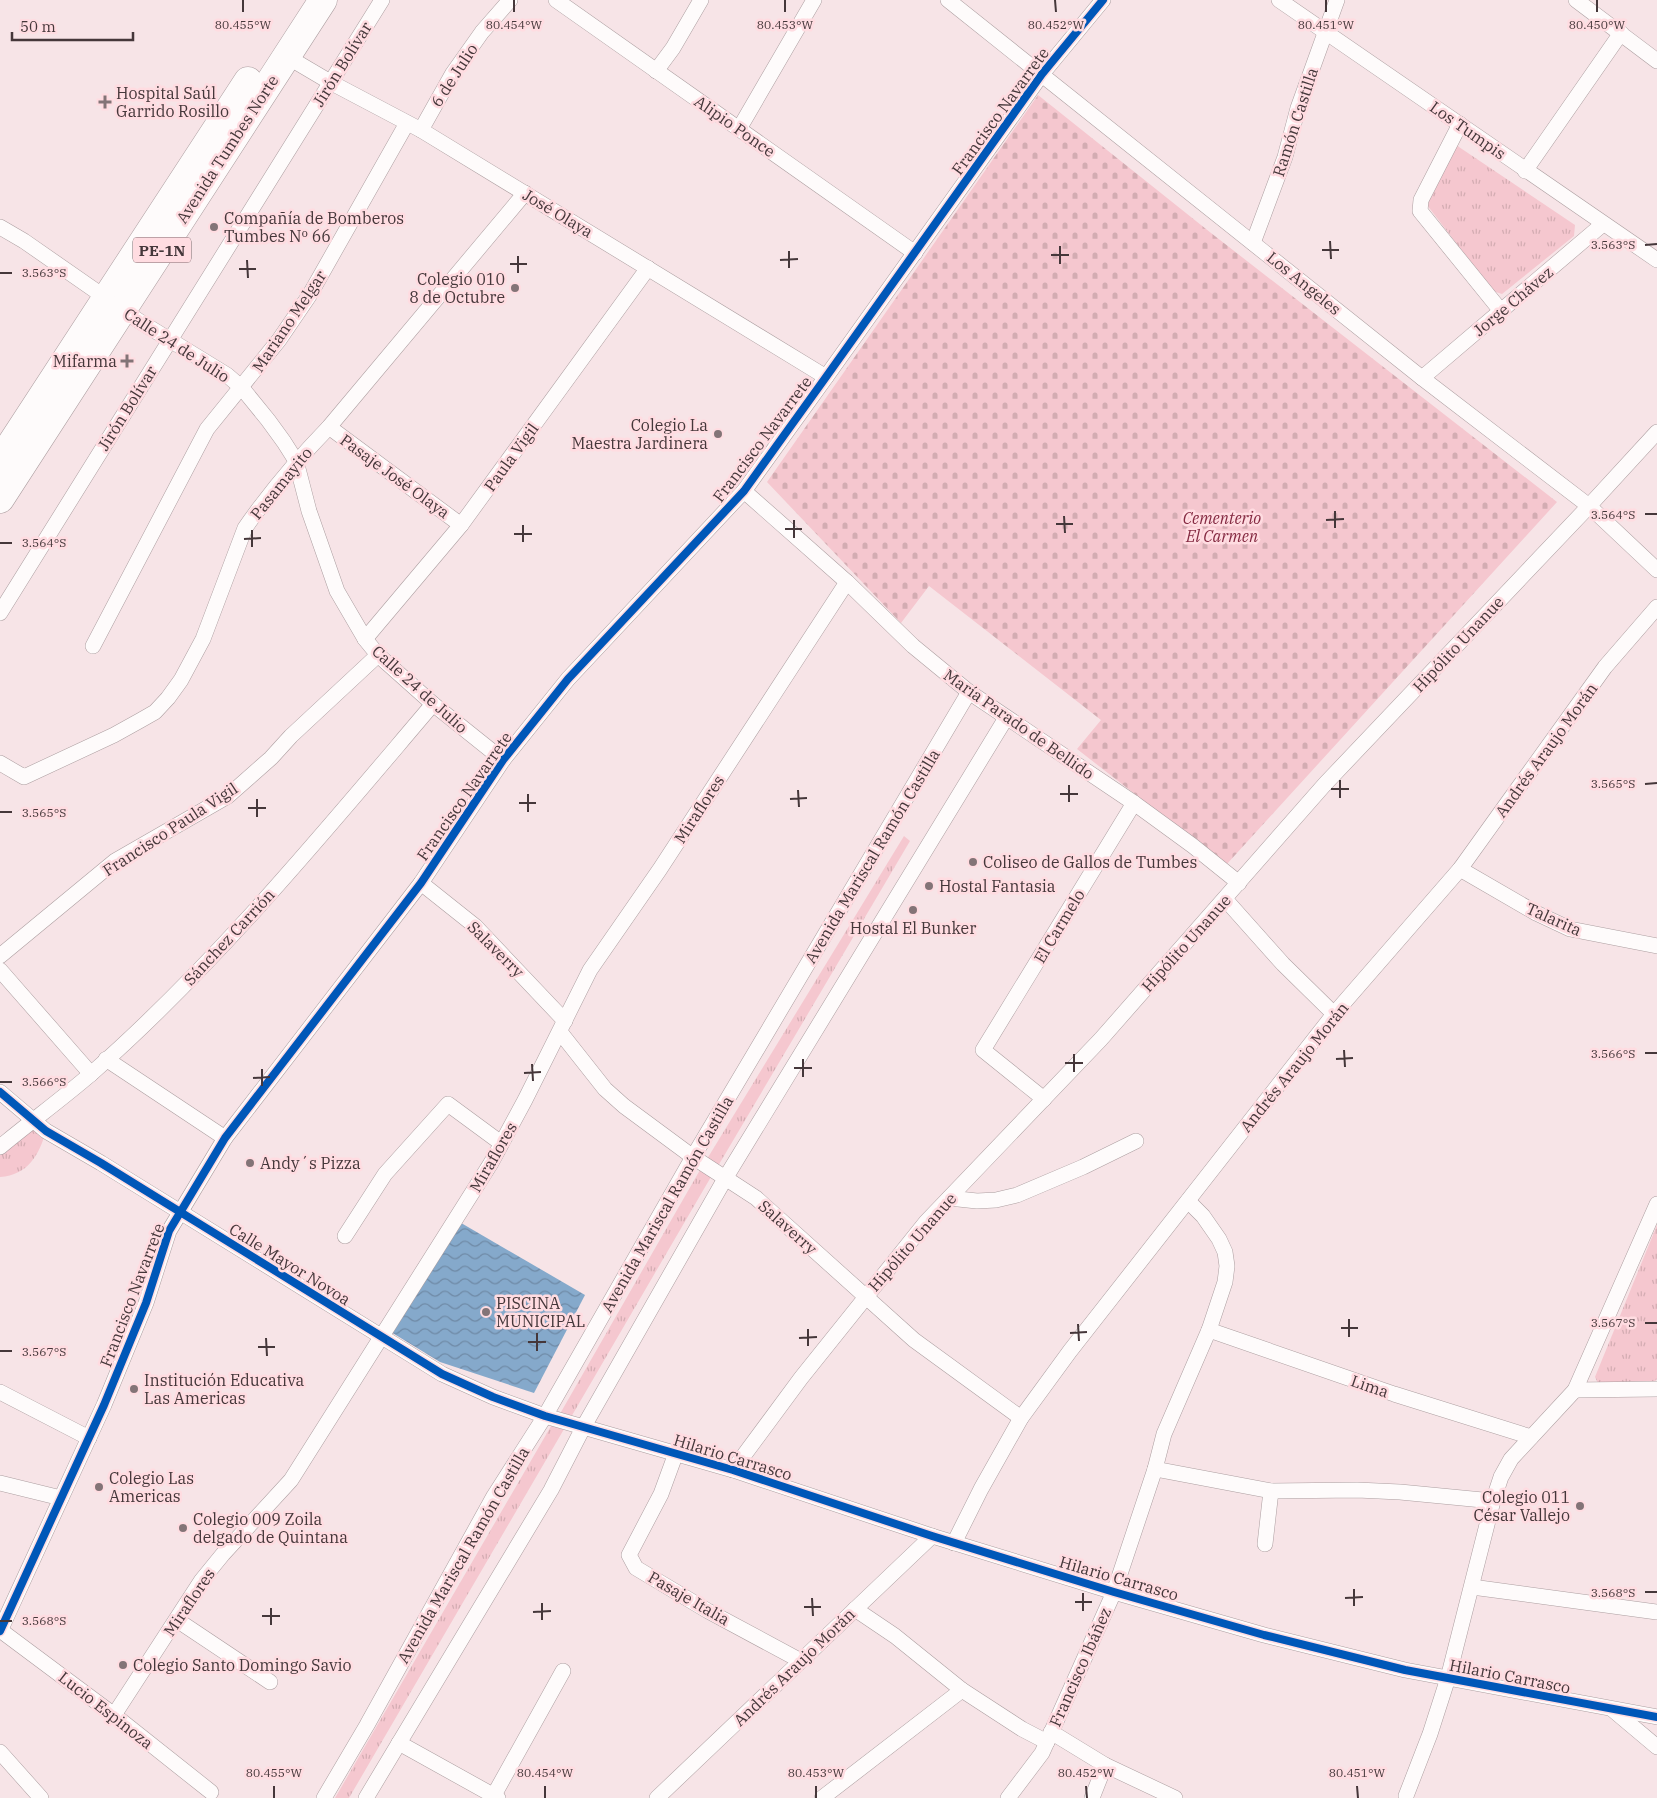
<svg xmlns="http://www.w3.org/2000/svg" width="1657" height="1798" font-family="'IBM Plex Serif',serif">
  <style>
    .grass { fill: url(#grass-tufts) }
    .cemetery { fill: url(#cemetery-stones) }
    .water { fill: url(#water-waves) }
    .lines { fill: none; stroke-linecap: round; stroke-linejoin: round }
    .street-casing { stroke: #ac9ea0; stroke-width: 16 }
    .highway-casing { stroke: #ac9ea0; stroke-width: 29 }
    .street { stroke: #fefbfb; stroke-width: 15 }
    .highway { stroke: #fefbfb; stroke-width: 28 }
    .cycleway-casing { stroke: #ffdce1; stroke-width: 11 }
    .cycleway { stroke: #0057b8; stroke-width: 8 }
    .ticks { fill: none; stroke: #45373a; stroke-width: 2 }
    .poi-dot { fill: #837477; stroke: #ffdce1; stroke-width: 2 }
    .labels { text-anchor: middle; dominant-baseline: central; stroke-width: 5; stroke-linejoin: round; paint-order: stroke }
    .shield { fill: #ffdce1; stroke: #7d686c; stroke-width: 1 }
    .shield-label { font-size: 15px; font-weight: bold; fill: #45373a }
    .street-label { font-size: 16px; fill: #45373a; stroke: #ffdce1 }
    .poi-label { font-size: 16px; fill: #45373a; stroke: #ffdce1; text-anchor: start }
    .park-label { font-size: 16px; font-style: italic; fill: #852a42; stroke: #ffdce1 }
    .ticks-label { font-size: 12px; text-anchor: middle; fill: #45373a; stroke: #ffdce1; stroke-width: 5; stroke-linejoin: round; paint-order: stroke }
  </style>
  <defs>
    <pattern id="grass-tufts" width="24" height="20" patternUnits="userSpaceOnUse" patternTransform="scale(1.25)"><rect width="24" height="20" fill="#f5c7cf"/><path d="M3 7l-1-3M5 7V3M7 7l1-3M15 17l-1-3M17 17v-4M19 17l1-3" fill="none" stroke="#d3acb2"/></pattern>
    <pattern id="cemetery-stones" width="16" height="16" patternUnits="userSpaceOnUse" patternTransform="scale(1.25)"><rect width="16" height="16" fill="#f5c7cf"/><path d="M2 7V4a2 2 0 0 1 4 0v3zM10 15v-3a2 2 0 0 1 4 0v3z" fill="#d3acb2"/></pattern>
    <pattern id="water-waves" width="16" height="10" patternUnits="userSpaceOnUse" patternTransform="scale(1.25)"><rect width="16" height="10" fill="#85a9cb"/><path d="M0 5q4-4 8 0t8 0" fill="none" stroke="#6f8aa6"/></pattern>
  </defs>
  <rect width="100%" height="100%" fill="#f7e4e7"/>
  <g class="grass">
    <polygon points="1456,145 1575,225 1574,236 1502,294 1493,291 1427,205 1426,196"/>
    <polygon points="904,836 910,841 718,1166 707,1159"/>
    <path d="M34 1119 46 1131C39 1155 28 1175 0 1177V1147Z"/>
    <polygon points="704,1163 715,1170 349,1798 335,1798 554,1421 557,1419"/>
    <polygon points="1657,1225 1657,1379 1655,1381 1598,1383 1595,1377"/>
  </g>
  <polygon class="cemetery" points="1038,95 1211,233 1557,502 1226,865 1077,749 1101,720 929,586 901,623 767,482"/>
  <polygon class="water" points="456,1220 585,1295 534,1393 440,1362 386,1329"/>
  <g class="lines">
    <g class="street-casing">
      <g id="street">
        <polyline points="556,0 915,253"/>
        <polyline points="948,0 1422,378 1589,506 1657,570"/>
        <polyline points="1279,0 1657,260"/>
        <polyline points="1576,0 1657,61"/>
        <polyline points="286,56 330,82 421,130 826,377"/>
        <polyline points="656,71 673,48 701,0"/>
        <polyline points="1460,124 1421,200 1420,211 1501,311"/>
        <polyline points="739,129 814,0"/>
        <polyline points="421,130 453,73 482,32 510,0"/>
        <polyline points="1525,171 1621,33"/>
        <polyline points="0,227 24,241 139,321 227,375 242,388 268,420 284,442 296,461 309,511 337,591 365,639 378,655 433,704 503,760"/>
        <polyline points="1253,243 1285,157 1298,108 1337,0"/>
        <polyline points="1422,378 1603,224"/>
        <polyline points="329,427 461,525"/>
        <polyline points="744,491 847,582 913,646 969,692 1134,803 1193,846 1239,883"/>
        <polyline points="0,613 382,0"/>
        <polyline points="365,639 461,525 648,268"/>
        <polyline points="93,646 207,429 279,340 309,296 407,123"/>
        <path d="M0 763 24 777 114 735 141 720 155 712 168 698 181 680 203 639 245 528C270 492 298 459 329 427L525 193"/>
        <polyline points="1460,869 1536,913 1570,929 1657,946"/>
        <polyline points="421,883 475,926 565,1021"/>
        <polyline points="1225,899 1283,964 1334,1014"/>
        <polyline points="0,956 115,861 228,796 271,758 291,736 378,655"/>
        <polyline points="0,970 91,1074"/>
        <polyline points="560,1032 605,1089 624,1106 693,1157 756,1198 914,1340 1021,1418"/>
        <polyline points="106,1059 225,1138"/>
        <polyline points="0,1092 46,1131 101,1163 442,1374 493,1397 545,1416 733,1470 932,1536 1114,1592 1264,1635 1405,1670 1657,1717"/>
        <polyline points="1044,1099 983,1050 1134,803"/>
        <path d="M0 1147C30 1122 62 1099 92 1073 218 962 325 831 433 704"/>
        <polyline points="949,1198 977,1201 996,1200 1017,1195 1083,1167 1136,1141"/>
        <polyline points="345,1236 385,1174 448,1104 501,1143"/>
        <polyline points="1209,1330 1394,1394 1531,1437"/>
        <polyline points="1575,1390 1657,1389"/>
        <polyline points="0,1392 89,1438"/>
        <polyline points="676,1453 661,1494 629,1555 636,1568 708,1611 801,1661"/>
        <polyline points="1155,1469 1271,1491 1357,1490 1400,1492 1493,1501"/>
        <polyline points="733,1470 801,1378 926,1222 1101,1039 1325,784 1589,506 1657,432"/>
        <polyline points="0,1483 61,1498"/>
        <polyline points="954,1543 981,1489 1021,1418 1070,1351 1334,1014 1460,869 1605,667 1657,607"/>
        <polyline points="1265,1544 1271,1491"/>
        <polyline points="1472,1587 1657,1612"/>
        <polyline points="855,1609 895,1636 962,1690 1022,1729 1047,1742"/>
        <polyline points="177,1620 270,1682"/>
        <polyline points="0,1630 114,1715 211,1792"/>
        <polyline points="0,1631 104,1405 146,1303 169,1231 225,1138 421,883 503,760 568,679 744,491 826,377 1042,74 1103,0"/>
        <polyline points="1613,1710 1657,1747"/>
        <polyline points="114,1715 201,1581 223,1554 291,1480 491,1163 525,1100 590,970 660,869 847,582"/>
        <polyline points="1051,1732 1105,1765 1175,1798"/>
        <polyline points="399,1743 498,1798"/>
        <polyline points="0,1752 41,1798"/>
        <polyline points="494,1795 563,1671"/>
        <polyline points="1406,1796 1430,1734 1448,1678 1493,1501 1501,1477 1511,1459 1575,1390 1657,1204"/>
        <polyline points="324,1798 367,1725 494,1496 545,1416 693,1157 969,692"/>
        <polyline points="366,1798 551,1490 584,1426 726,1177 1006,718"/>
        <polyline points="657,1798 932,1536"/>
        <polyline points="822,1798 962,1690"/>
        <polyline points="1008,1798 1042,1753 1114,1592 1155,1469 1164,1434 1209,1330 1225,1282 1227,1266 1225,1252 1219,1239 1203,1216 1188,1201"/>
        <polyline points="1092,1798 1105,1765"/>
      </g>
    </g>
    <g class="highway-casing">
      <g id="highway">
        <polyline points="0,461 248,81"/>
        <polyline points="0,499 323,0"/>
      </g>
    </g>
    <use href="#street" class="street"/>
    <use href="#highway" class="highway"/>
    <g class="cycleway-casing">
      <g id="cycleway">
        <polyline points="0,1092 46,1131 101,1163 442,1374 493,1397 545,1416 733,1470 932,1536 1114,1592 1264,1635 1405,1670 1657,1717"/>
        <polyline points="0,1631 104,1405 146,1303 169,1231 225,1138 421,883 503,760 568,679 744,491 826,377 1042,74 1103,0"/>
      </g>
    </g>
    <use href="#cycleway" class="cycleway"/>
  </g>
  <path class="ticks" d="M243 0V12M514 0V12M785 0V12M1055 0 1056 12M1326 0V12M1597 0V12M1330 241 1331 259M1645 245 1657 244M1060 246V264M1322 250H1339M789 251V268M1051 255H1069M518 256V273M247 260 248 278M780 260 798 259M510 264H527M239 269H256M0 273H12M1335 511V528M1645 514H1657M1064 516 1065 533M794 520V538M1326 520 1344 519M1056 524H1073M523 525V542M785 529H802M252 530V547M514 534H532M244 539 261 538M0 543H12M1340 780V798M1645 784 1657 783M1069 785V802M1331 789H1349M798 790 799 807M528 794V812M1060 794H1078M257 799V817M790 799 807 798M519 803H536M248 808H266M0 812H12M1344 1050 1345 1067M1645 1053H1657M1074 1054V1072M803 1059V1077M1336 1059 1353 1058M1065 1063H1083M532 1064 533 1081M794 1068H812M262 1069V1086M524 1073 541 1072M253 1078 270 1077M0 1082H12M1349 1319V1337M1645 1323H1657M1078 1324 1079 1341M1341 1328H1358M808 1329V1346M537 1333V1351M1070 1333 1087 1332M266 1338 267 1356M799 1338 817 1337M528 1342H546M258 1347H275M0 1351H12M1354 1589V1606M1645 1592H1657M1083 1593V1611M812 1598 813 1616M1345 1598 1363 1597M1075 1602H1092M542 1603V1620M804 1607H821M271 1608V1625M533 1612 551 1611M262 1616H280M0 1621H12M274 1786V1798M545 1786V1798M816 1786V1798M1086 1786 1087 1798M1357 1786 1358 1798"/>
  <g class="poi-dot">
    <path d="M102.5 94.5h5v5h5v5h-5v5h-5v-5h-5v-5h5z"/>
    <circle cx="214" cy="227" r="5"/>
    <circle cx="515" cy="288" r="5"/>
    <path d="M124.5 353.5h5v5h5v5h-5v5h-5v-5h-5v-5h5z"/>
    <circle cx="718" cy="434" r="5"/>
    <circle cx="973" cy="862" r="5"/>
    <circle cx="929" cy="886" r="5"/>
    <circle cx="913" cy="910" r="5"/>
    <circle cx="250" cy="1163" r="5"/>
    <circle cx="486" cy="1312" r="5"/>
    <circle cx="134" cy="1389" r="5"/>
    <circle cx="99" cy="1487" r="5"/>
    <circle cx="1580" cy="1506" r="5"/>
    <circle cx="183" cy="1528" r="5"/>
    <circle cx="123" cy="1665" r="5"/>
  </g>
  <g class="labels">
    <rect class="shield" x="133" y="237.5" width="58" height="25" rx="4"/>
    <g class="shield-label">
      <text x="162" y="250">PE-1N</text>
    </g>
    <g class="street-label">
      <text transform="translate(342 64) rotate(-58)">Jirón Bolívar</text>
      <text transform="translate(454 75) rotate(-57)">6 de Julio</text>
      <text transform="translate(1000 111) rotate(-54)">Francisco Navarrete</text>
      <text transform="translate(1295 122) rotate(-72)">Ramón Castilla</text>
      <text transform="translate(735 126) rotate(35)">Alipio Ponce</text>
      <text transform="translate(1468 130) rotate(35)">Los Tumpis</text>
      <text transform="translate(227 149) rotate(-57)">Avenida Tumbes Norte</text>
      <text transform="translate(558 213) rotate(31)">José Olaya</text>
      <text transform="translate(1304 283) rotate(39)">Los Angeles</text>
      <text transform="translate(1513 301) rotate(-40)">Jorge Chávez</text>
      <text transform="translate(289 321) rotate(-56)">Mariano Melgar</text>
      <text transform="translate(177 345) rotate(33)">Calle 24 de Julio</text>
      <text transform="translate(127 408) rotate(-58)">Jirón Bolívar</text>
      <text transform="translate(762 439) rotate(-53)">Francisco Navarrete</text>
      <text transform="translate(511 457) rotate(-54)">Paula Vigil</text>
      <text transform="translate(395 476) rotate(36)">Pasaje José Olaya</text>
      <text transform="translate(281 483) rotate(-51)">Pasamayito</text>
      <text transform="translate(1458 644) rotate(-47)">Hipólito Unanue</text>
      <text transform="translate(420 689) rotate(42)">Calle 24 de Julio</text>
      <text transform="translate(1019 724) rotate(35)">María Parado de Bellido</text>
      <text transform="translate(1546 750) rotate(-54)">Andrés Araujo Morán</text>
      <text transform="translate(464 796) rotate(-55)">Francisco Navarrete</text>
      <text transform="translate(699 809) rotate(-57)">Miraflores</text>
      <text transform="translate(170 829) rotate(-33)">Francisco Paula Vigil</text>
      <text transform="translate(872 856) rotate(-59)">Avenida Mariscal Ramón Castilla</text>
      <text transform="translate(1554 919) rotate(24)">Talarita</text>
      <text transform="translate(1059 926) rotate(-59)">El Carmelo</text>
      <text transform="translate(229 937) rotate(-47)">Sánchez Carrión</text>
      <text transform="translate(1186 943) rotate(-48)">Hipólito Unanue</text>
      <text transform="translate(496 949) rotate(45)">Salaverry</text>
      <text transform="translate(1294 1067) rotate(-51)">Andrés Araujo Morán</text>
      <text transform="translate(493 1157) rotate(-60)">Miraflores</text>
      <text transform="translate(667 1204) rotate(-60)">Avenida Mariscal Ramón Castilla</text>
      <text transform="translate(788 1227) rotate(42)">Salaverry</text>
      <text transform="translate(912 1242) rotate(-49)">Hipólito Unanue</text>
      <text transform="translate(290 1264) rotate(32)">Calle Mayor Novoa</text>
      <text transform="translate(132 1295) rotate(-69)">Francisco Navarrete</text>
      <text transform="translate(1370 1386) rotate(19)">Lima</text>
      <text transform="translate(733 1457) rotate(17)">Hilario Carrasco</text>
      <text transform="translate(463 1555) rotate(-60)">Avenida Mariscal Ramón Castilla</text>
      <text transform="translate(1119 1578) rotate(16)">Hilario Carrasco</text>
      <text transform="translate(689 1598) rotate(30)">Pasaje Italia</text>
      <text transform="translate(189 1602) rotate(-56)">Miraflores</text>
      <text transform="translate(794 1667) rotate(-44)">Andrés Araujo Morán</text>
      <text transform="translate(1080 1667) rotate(-66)">Francisco Ibáñez</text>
      <text transform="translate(1510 1676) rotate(11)">Hilario Carrasco</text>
      <text transform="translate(106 1710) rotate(38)">Lucio Espinoza</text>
    </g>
    <g class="poi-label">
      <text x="116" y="93">Hospital Saúl<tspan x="116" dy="18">Garrido Rosillo</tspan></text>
      <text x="224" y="218">Compañía de Bomberos<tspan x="224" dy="18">Tumbes Nº 66</tspan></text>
      <text x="505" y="279" text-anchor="end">Colegio 010<tspan x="505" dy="18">8 de Octubre</tspan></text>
      <text x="117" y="361" text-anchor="end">Mifarma</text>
      <text x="708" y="425" text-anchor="end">Colegio La<tspan x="708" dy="18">Maestra Jardinera</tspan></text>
      <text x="983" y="862">Coliseo de Gallos de Tumbes</text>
      <text x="939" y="886">Hostal Fantasia</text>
      <text x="913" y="928" text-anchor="middle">Hostal El Bunker</text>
      <text x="260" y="1163">Andy´s Pizza</text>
      <text x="496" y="1303">PISCINA<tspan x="496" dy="18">MUNICIPAL</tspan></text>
      <text x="144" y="1380">Institución Educativa<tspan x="144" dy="18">Las Americas</tspan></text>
      <text x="109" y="1478">Colegio Las<tspan x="109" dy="18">Americas</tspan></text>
      <text x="1570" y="1497" text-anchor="end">Colegio 011<tspan x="1570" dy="18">César Vallejo</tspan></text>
      <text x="193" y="1519">Colegio 009 Zoila<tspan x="193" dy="18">delgado de Quintana</tspan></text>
      <text x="133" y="1665">Colegio Santo Domingo Savio</text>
    </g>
    <g class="park-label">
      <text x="1222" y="518">Cementerio<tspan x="1222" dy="18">El Carmen</tspan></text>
    </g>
  </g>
  <g class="ticks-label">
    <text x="243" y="29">80.455°W</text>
    <text x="514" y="29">80.454°W</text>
    <text x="785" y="29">80.453°W</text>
    <text x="1056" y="29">80.452°W</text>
    <text x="1326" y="29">80.451°W</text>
    <text x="1597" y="29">80.450°W</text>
    <text x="1613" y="249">3.563°S</text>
    <text x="44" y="277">3.563°S</text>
    <text x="1613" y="519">3.564°S</text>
    <text x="44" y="547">3.564°S</text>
    <text x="1613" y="788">3.565°S</text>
    <text x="44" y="817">3.565°S</text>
    <text x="1613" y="1058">3.566°S</text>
    <text x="44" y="1086">3.566°S</text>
    <text x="1613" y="1327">3.567°S</text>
    <text x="44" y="1356">3.567°S</text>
    <text x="1613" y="1597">3.568°S</text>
    <text x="44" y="1625">3.568°S</text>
    <text x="274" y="1777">80.455°W</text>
    <text x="545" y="1777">80.454°W</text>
    <text x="816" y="1777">80.453°W</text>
    <text x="1086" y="1777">80.452°W</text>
    <text x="1357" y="1777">80.451°W</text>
  </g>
  <path d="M12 32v8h121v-8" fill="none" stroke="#45373a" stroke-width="2.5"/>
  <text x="20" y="32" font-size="15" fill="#45373a" stroke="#ffdce1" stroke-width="4" paint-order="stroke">50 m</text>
</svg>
